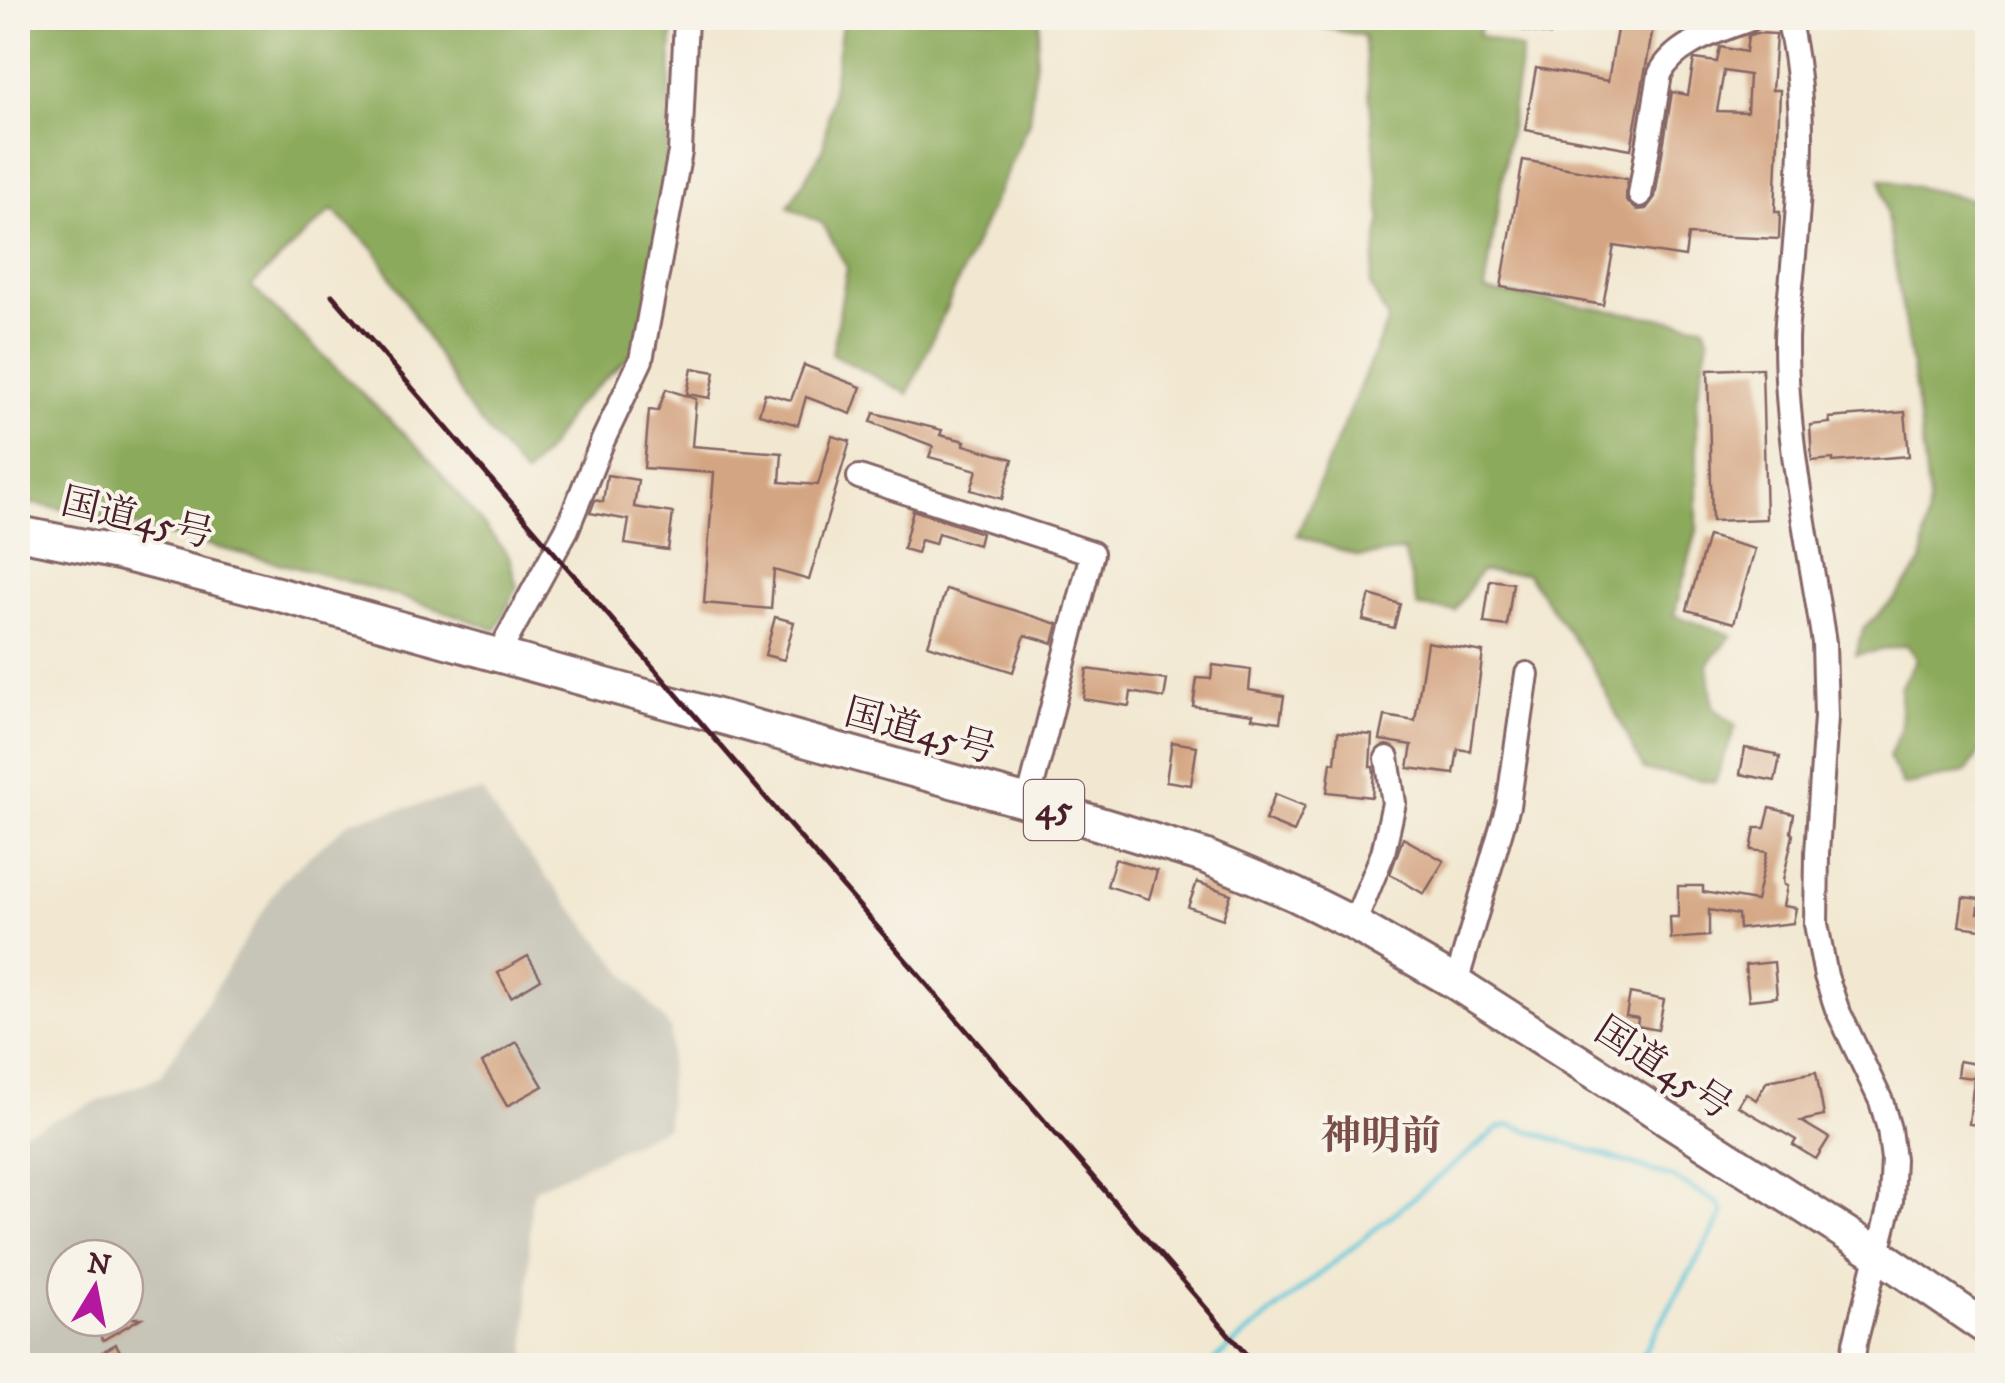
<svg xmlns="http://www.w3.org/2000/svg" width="2005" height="1383" font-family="'IM FELL DW Pica','Noto Serif JP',serif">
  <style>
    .industrial { fill: #c7c5b8; fill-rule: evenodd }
    .forest { fill: #8caa5c; stroke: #6b6444; stroke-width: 2.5 }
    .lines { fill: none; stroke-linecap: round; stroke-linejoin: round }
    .stream { stroke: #5cc5d8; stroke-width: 5 }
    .building { fill: #d4a582; fill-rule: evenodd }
    .minor-casing { stroke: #856565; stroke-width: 28 }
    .highway-casing { stroke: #856565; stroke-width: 38 }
    .minor { stroke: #fff; stroke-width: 22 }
    .highway { stroke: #fff; stroke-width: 32 }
    .rail { stroke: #4a1f2b; stroke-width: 5 }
    .labels { text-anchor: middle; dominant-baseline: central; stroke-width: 8; stroke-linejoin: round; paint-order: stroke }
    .shield { fill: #f7f3e8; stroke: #7e5f64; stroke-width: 2.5 }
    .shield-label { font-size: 35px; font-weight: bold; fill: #4a1f2b }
    .street-label { font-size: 38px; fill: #4a1f2b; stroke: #f7f3e8 }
    .neighbourhood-label { font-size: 40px; font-weight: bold; fill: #7a4e49; stroke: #f7f3e8 }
  </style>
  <rect width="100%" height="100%" fill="#f7f3e8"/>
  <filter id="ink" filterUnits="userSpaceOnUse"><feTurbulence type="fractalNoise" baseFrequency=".01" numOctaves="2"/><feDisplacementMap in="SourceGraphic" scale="20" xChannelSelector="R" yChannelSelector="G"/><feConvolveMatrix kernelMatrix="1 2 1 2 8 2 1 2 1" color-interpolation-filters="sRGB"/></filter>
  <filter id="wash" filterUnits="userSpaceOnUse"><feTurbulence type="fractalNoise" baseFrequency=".0048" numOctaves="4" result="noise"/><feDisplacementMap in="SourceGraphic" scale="40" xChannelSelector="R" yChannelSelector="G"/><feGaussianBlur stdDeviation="2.25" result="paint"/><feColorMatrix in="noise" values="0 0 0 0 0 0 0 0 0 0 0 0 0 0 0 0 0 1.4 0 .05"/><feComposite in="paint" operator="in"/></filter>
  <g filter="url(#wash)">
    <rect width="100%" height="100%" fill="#f2e8d1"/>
    <path class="industrial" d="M482 791 500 820 671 1029 667 1127 535 1189 531 1202 526 1365 18 1366V1134L161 1076 282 880 351 820ZM65 1258H125V1318H65Z"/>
    <g class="forest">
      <path d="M18 18H673L667 151 653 335 573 408 550 446 525 476 470 410 375 250 332 210 251 286 422 451 509 556 517 587 496 630C403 594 307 570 211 546 147 530 83 510 18 502Z"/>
      <polygon points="843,18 1040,18 1029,122 908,394 832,354 847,268 823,224 788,207 823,149"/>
      <polygon points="1277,18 1482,18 1478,35 1522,50 1485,291 1704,325 1709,339 1697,398 1697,530 1674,615 1732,635 1708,664 1713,707 1736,726 1715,782 1644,770 1593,667 1527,574 1480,571 1455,611 1418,607 1404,551 1358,557 1297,535 1388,320 1370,285 1381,221 1364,36"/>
      <polygon points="1881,179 1988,203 1987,743 1966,772 1903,786 1889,757 1901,727 1900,688 1916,659 1907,645 1856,655 1864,627 1895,599 1922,562 1929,501 1915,387"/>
    </g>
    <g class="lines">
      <polyline class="stream" points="1207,1366 1499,1128 1511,1125 1674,1178 1719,1204 1723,1214 1636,1366"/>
    </g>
    <g id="blocks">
      <g class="building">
        <polygon points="1493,18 1553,18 1550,35 1492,25"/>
        <polygon points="1619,18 1654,22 1631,149 1525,130 1536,68 1608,81"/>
        <path d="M1755 33 1776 34V37L1772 90H1780L1775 212H1780L1779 239 1688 235 1685 257 1614 246 1603 305 1501 287 1523 160 1627 179 1626 201 1637 210 1646 209 1655 197 1672 92 1688 95 1694 59 1717 62 1720 47 1746 52 1748 36ZM1724 71 1749 75 1747 112 1717 111Z"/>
        <polygon points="804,365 861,387 851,414 806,397 798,425 759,414 765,393 791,400"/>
        <polygon points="692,368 715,372 710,398 687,394"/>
        <polygon points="1762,368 1766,519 1712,521 1708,370"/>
        <polygon points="666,389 696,399 692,446 782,453 780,482 818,485 832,436 850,441 809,580 774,570 771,609 704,603 714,473 644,468 649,410 658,411"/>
        <polygon points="1905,412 1909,456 1833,462 1833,459 1812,461 1810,425 1830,423 1829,418"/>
        <polygon points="874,413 942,430 940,435 965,441 964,445 1013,459 1002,499 971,490 977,470 929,457 933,446 871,422"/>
        <polygon points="607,475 638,480 634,507 673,513 668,550 625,544 629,520 590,513 595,500 603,502"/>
        <polygon points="913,510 981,533 978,545 938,533 935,544 921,540 917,553 903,549"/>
        <polygon points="1708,536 1755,549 1734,623 1687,610"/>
        <polygon points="1490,580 1513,583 1507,626 1484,623"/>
        <polygon points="946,589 1058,624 1053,643 1025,635 1013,672 928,645"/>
        <polygon points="1370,595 1400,604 1394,628 1363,620"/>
        <polygon points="775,617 794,622 784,660 765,655"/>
        <polygon points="1427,642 1483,652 1470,751 1458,749 1454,774 1408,768 1412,745 1380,740 1385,716 1415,721"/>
        <polygon points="1213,665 1251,670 1249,690 1284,696 1280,722 1252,718 1253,714 1193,706 1197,678 1211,679"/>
        <polygon points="1087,669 1167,680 1164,698 1131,692 1129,706 1083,699"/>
        <polygon points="1338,732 1372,735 1370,767 1373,767 1374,773 1372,797 1327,792 1331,762 1335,763"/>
        <polygon points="1172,742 1197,746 1191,785 1166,781"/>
        <polygon points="1745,748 1776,754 1776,756 1780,757 1775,781 1740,774"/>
        <polygon points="1275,794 1305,806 1294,832 1265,820"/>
        <polygon points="1770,808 1794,814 1791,832 1793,835 1783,880 1784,885 1787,886 1783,906 1796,908 1793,923 1739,929 1738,915 1709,910 1709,936 1671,939 1670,917 1678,917 1678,886 1703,886 1703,892 1756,901 1767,852 1751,850 1755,828 1765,828"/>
        <polygon points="1403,838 1444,861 1424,894 1390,874"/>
        <polygon points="1115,859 1157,871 1149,899 1107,886"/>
        <polygon points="1197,882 1231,894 1223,919 1188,907"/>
        <polygon points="1963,897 1980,899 1978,913 1988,914 1988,930 1959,926"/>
        <polygon points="528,956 541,979 511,997 498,973"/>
        <polygon points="1774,962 1777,997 1749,1000 1745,965"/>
        <polygon points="1630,993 1664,1000 1658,1030 1637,1026 1638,1018 1626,1016"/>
        <polygon points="517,1042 543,1086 507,1106 482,1063"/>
        <polygon points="1978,1044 1988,1045 1988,1126 1969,1124 1974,1078 1957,1076 1959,1061 1976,1064"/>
        <polygon points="1816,1072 1824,1116 1801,1121 1829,1138 1816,1159 1793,1145 1796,1140 1738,1106 1746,1093 1756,1100 1767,1081"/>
        <polygon points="90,1318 141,1318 103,1340"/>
        <polygon points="116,1344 128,1366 78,1366"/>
      </g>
    </g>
  </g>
  <g filter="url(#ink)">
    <use href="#blocks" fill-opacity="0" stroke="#856565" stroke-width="2.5"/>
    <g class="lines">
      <g class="minor-casing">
        <g id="minor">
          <path d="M1788 18C1808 103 1801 180 1793 266 1791 291 1786 317 1786 342 1786 443 1809 544 1824 643L1826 717 1817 853 1816 924 1826 976 1837 1009 1881 1101 1889 1129 1893 1159 1891 1201 1855 1343 1852 1366"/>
          <path d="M1640 195 1660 74C1675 42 1721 31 1752 18"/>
          <polyline points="859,477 1092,553 1028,802"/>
          <polyline points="498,655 567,529 603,440 641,360 680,152 686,18"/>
          <polyline points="1354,924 1383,853 1394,803 1387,758"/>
          <polyline points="1456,983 1508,806 1527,674"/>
        </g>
      </g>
      <g class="highway-casing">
        <polyline id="highway" points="18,533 119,553 277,594 1028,802 1204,856 1294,894 1354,924 1456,983 1878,1254 1988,1329"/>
      </g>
      <use href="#minor" class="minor"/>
      <use href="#highway" class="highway"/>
      <polyline class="rail" points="332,295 1256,1366"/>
    </g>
  </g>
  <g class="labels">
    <rect class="shield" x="1024" y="780" width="60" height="60" rx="8"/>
    <g class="shield-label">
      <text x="1054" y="810">45</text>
    </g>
    <g class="street-label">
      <text transform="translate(137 519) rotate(13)">国道45号</text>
      <text transform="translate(920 732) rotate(15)">国道45号</text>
      <text transform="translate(1663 1069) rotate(33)">国道45号</text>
    </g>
    <g class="neighbourhood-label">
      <text x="1381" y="1138">神明前</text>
    </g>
  </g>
  <rect width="2005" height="1383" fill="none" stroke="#f7f3e8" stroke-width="60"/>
  <g transform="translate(95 1288) rotate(10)"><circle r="48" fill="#f7f3e8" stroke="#b29e9c" stroke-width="2.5"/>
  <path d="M0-8L18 38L0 25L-18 38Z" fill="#b5179e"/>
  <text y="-15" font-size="28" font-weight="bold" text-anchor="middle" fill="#4a1f2b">N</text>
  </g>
</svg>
